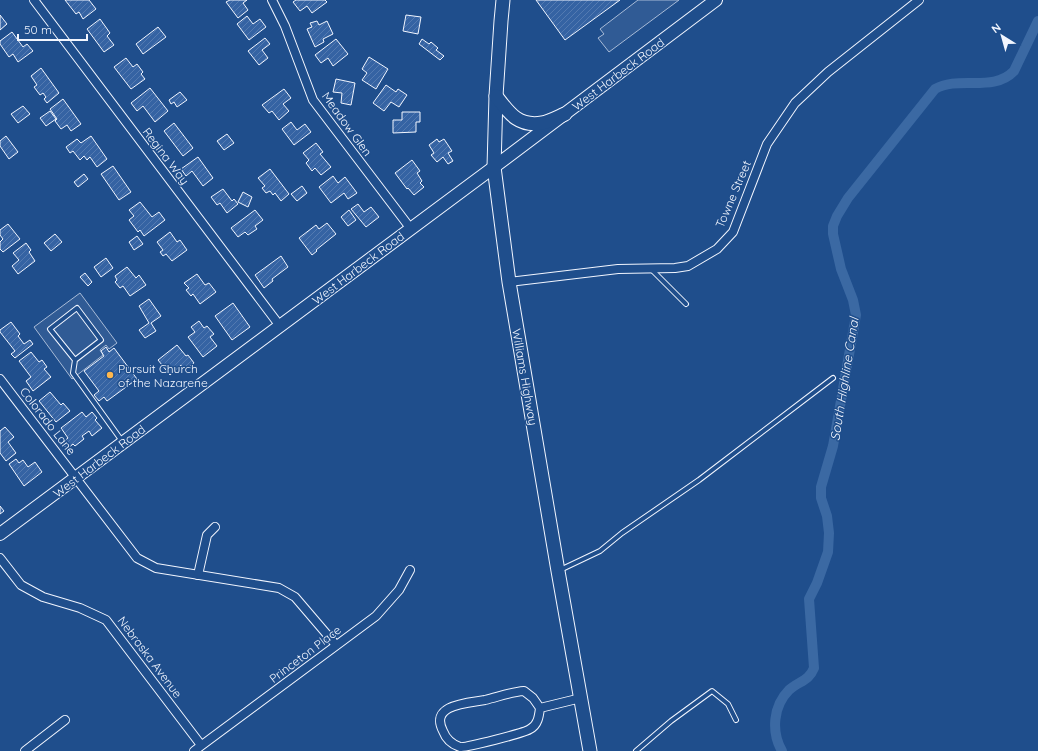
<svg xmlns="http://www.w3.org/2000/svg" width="1038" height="751" font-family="Quicksand,sans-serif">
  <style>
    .parking { fill: #305b95; stroke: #a8bbd7 }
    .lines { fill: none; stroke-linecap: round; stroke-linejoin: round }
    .canal { stroke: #3b69a3; stroke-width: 10 }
    .building { fill: url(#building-hatch); stroke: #f2f6ff }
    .lane-casing { stroke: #f2f6ff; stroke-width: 6 }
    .street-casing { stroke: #f2f6ff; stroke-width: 10 }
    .secondary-casing { stroke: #f2f6ff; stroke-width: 14 }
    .primary-casing { stroke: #f2f6ff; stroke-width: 15 }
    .lane { stroke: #1f4e8c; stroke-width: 4 }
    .street { stroke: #1f4e8c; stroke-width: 8 }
    .secondary { stroke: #1f4e8c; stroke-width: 12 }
    .primary { stroke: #1f4e8c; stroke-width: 13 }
    .poi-dot { fill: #ffb74d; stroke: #1f4e8c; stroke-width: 1.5 }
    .labels { text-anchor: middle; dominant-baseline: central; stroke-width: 3; stroke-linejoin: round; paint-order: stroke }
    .street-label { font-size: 12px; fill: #f2f6ff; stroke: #1f4e8c }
    .poi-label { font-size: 12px; fill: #f2f6ff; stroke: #1f4e8c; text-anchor: start }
    .water-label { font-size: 13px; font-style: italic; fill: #f2f6ff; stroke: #1f4e8c }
  </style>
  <defs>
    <pattern id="building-hatch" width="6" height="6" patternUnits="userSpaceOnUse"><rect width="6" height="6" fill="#3563a3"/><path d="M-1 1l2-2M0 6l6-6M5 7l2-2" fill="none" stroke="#537ab1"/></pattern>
  </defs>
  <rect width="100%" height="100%" fill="#1f4e8c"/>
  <g class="parking">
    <polygon points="638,0 679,0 609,52 598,38 604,34 600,29"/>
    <polygon points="80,293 117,343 109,349 106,345 100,350 103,355 72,379 34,327"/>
  </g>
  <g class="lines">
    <path class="canal" d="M782 751C771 732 773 706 789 690 799 681 809 681 814 668L809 599 817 583 828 552 829 533 827 516 821 498V487L833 446 856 315 853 300 841 269 833 234V226L837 216 848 198 935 89C959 75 993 93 1014 71L1038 21"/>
  </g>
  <g class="building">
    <polygon points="65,0 89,0 96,9 83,19 79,12 76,14"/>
    <polygon points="230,0 247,0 243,3 248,10 238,18 226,2"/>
    <polygon points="296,0 325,0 327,2 312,13 307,6 300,11 293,2"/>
    <polygon points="536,0 620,0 565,40"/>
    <polygon points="0,15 7,24 0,30"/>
    <polygon points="406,15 421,17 418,34 403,31"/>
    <polygon points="247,16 253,24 260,19 266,27 249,40 237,24"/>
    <polygon points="100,19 110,33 107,36 114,45 104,52 87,29"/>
    <polygon points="317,21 319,25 327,21 333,34 323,39 324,42 315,47 307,29 312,27 310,23"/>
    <polygon points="158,27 166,37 143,54 136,44"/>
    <polygon points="12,32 23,47 27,44 33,51 18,62 13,54 9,57 0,44 0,41"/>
    <polygon points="265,38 270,44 262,50 268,58 259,65 248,51"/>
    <polygon points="336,39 348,54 333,66 328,58 321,63 315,55"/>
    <polygon points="422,39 429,44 431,42 438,48 436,50 444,56 440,60 419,44"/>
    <polygon points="369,57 388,69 376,89 362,80 367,73 362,69"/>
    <polygon points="126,58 133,67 137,64 143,72 141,74 145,79 131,89 114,67"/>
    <polygon points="41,68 59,93 47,103 44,99 46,97 43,93 40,95 34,87 37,85 31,76"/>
    <polygon points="336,79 355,83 351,105 341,103 342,93 333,92"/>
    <polygon points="386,85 396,92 398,89 407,95 399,107 391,102 384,111 373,103"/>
    <polygon points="150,88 168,111 155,122 143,106 137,111 131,103"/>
    <polygon points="284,89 291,98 283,104 289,111 279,120 272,111 269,113 262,105"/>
    <polygon points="180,92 187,100 177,107 174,102 171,104 169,100"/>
    <polygon points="63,99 81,124 71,131 67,125 61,129 55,121 57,119 50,109"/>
    <polygon points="23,106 30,114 18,123 11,114"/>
    <polygon points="50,111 56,119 46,126 40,118"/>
    <polygon points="402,112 420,112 420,122 416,122 416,132 393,133 393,120 402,120"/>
    <polygon points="291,122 297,130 305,124 311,132 294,145 282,129"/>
    <polygon points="174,123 193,148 183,156 164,131"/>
    <polygon points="227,134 234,143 224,150 217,141"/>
    <polygon points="6,136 18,152 9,159 0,146 0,141"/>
    <polygon points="91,136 107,159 97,167 90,157 87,160 84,156 80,160 73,151 70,153 66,147 77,139 81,143"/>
    <polygon points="437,139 439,142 444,139 452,151 448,153 453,161 448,164 443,157 437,162 431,155 434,153 429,145"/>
    <polygon points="316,143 323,152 320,154 331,167 321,175 315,168 312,171 306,163 309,160 303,153"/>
    <polygon points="198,157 213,178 203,186 192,171 186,176 181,169"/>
    <polygon points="412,160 420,171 417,173 422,181 420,183 424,187 414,195 408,188 407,189 395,173"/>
    <polygon points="113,166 131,192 119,200 101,174"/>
    <polygon points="270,169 289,194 281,201 275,193 273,195 270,191 266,193 262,188 265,186 258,178"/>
    <polygon points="84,174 88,179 78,187 74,182"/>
    <polygon points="333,176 338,183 345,177 357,193 348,199 344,193 331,203 319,187"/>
    <polygon points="302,186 307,193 297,201 291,194"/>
    <polygon points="223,189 232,201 234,199 238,204 227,213 220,203 217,205 211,197"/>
    <polygon points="243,192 252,197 248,207 238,202"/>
    <polygon points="140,202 152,217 159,212 165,220 144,236 140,230 138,232 129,220 134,216 129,210"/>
    <polygon points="358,204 364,212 371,207 379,217 366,227 351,209"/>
    <polygon points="255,210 263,220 255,226 257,229 248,235 245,232 238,237 231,228"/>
    <polygon points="349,210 356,220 348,226 341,217"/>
    <polygon points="327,223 336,234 316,250 317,251 312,255 299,238 316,225 319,229"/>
    <polygon points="8,224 20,239 3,252 0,249 0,242 3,239 0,235 0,230"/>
    <polygon points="170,232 177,242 180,240 187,250 172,261 166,254 163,256 160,252 163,250 157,242"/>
    <polygon points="55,234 62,242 51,251 44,243"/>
    <polygon points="137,236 143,244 134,250 129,242"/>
    <polygon points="26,243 31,250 29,252 35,261 18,274 12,266 19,260 13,253"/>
    <polygon points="281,256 288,267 272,279 273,281 264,288 255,275"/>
    <polygon points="106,258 113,268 101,277 94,267"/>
    <polygon points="127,267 136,278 139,275 146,285 130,296 123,286 120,288 115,282 117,280 115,276"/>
    <polygon points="85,273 92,282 88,286 80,277"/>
    <polygon points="197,274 205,285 209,283 216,292 200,304 193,294 191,296 186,290 189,288 184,283"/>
    <polygon points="149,299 161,316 151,323 156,331 145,338 139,330 149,323 139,306"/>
    <polygon points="233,303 250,327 232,340 215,316"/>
    <polygon points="199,321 204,328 207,326 214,334 210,337 217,346 203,357 188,337 195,332 191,327"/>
    <polygon points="11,322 20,334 18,336 24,344 30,340 33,344 15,358 11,354 15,351 0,332 0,330"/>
    <polygon points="177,345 186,356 188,355 194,363 185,370 181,365 170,375 158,360"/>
    <polygon points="106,347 109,352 114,348 137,379 107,401 104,397 99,401 94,395 99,391 84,371 104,356 101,351"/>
    <polygon points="31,352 39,362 42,360 47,367 44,369 51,377 33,391 26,381 31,377 19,361"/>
    <polygon points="50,392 61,405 63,403 70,411 56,422 39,401"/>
    <polygon points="82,412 86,417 92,412 97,418 95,420 102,428 92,436 89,431 82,436 84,439 75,446 73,444 67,449 62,443 68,438 61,428"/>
    <polygon points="5,427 14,437 8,442 16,453 6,461 0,453 0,431"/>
    <polygon points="16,459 19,463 23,460 28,467 35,462 42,472 24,486 9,464"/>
    <polygon points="0,506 4,511 0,514"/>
  </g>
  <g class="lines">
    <g class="lane-casing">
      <g id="lane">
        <polyline points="651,269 686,304"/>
        <polyline points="75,360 50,329 77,308 101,340 75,360 73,373 122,441"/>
        <polyline points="560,570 600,551 622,533 699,480 833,378"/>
        <polyline points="636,751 671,721 712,691 728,704 736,720"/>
      </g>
    </g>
    <g class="street-casing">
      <g id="street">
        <polyline points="34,0 280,326"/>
        <polyline points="272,0 285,26 313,100 411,229"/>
        <polyline points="509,282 618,269 675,268 688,266 717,249 733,232 767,144 795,103 828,72 919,0"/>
        <polyline points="0,379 137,558 156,568 279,588 295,597 336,645"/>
        <polyline points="0,558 21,585 43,597 80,608 106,620 201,745"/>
        <polyline points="198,575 207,535 215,527"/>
        <path d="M540 708C539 716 538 725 530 729 525 733 465 748 460 747 451 744 446 739 443 731 429 704 469 703 485 700 498 697 510 692 524 691L533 698 540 708 581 698"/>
        <polyline points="25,751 65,720"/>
        <polyline points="194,751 376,616 399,590 410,570"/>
      </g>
    </g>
    <g class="secondary-casing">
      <polyline id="secondary" points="0,534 494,167 716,0"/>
    </g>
    <g class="primary-casing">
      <g id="primary">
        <polyline points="503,0 501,21 496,96 494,167 509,282 558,571 590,751"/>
        <path d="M496 96C509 113 518 127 542 123 549 122 558 117 565 114"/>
      </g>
    </g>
    <use href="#lane" class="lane"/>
    <use href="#street" class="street"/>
    <use href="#secondary" class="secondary"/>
    <use href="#primary" class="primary"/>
  </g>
  <circle class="poi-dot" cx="110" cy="375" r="4"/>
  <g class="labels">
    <g class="street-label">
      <text transform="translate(618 74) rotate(-37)">West Harbeck Road</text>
      <text transform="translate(347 124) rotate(54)">Meadow Glen</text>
      <text transform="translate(166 156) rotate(53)">Regina Way</text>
      <text transform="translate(733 194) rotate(-67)">Towne Street</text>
      <text transform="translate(358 268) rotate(-37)">West Harbeck Road</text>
      <text transform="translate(525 377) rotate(80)">Williams Highway</text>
      <text transform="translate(48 421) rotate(52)">Colorado Lane</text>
      <text transform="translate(99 461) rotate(-37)">West Harbeck Road</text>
      <text transform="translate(305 654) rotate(-37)">Princeton Place</text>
      <text transform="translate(150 657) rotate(53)">Nebraska Avenue</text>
    </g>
    <g class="poi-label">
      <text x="118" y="368">Pursuit Church<tspan x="118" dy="14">of the Nazarene</tspan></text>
    </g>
    <g class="water-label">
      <text transform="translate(844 379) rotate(-81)">South Highline Canal</text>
    </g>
  </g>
  <g transform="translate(1002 36) rotate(323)" stroke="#1f4e8c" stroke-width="3" paint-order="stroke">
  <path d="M0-3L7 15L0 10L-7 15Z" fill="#f2f6ff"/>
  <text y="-6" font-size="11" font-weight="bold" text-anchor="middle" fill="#f2f6ff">N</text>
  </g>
  <path d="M18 34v6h69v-6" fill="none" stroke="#f2f6ff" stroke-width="2"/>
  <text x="24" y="34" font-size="12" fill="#f2f6ff" stroke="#1f4e8c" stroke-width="3" paint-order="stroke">50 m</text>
</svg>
